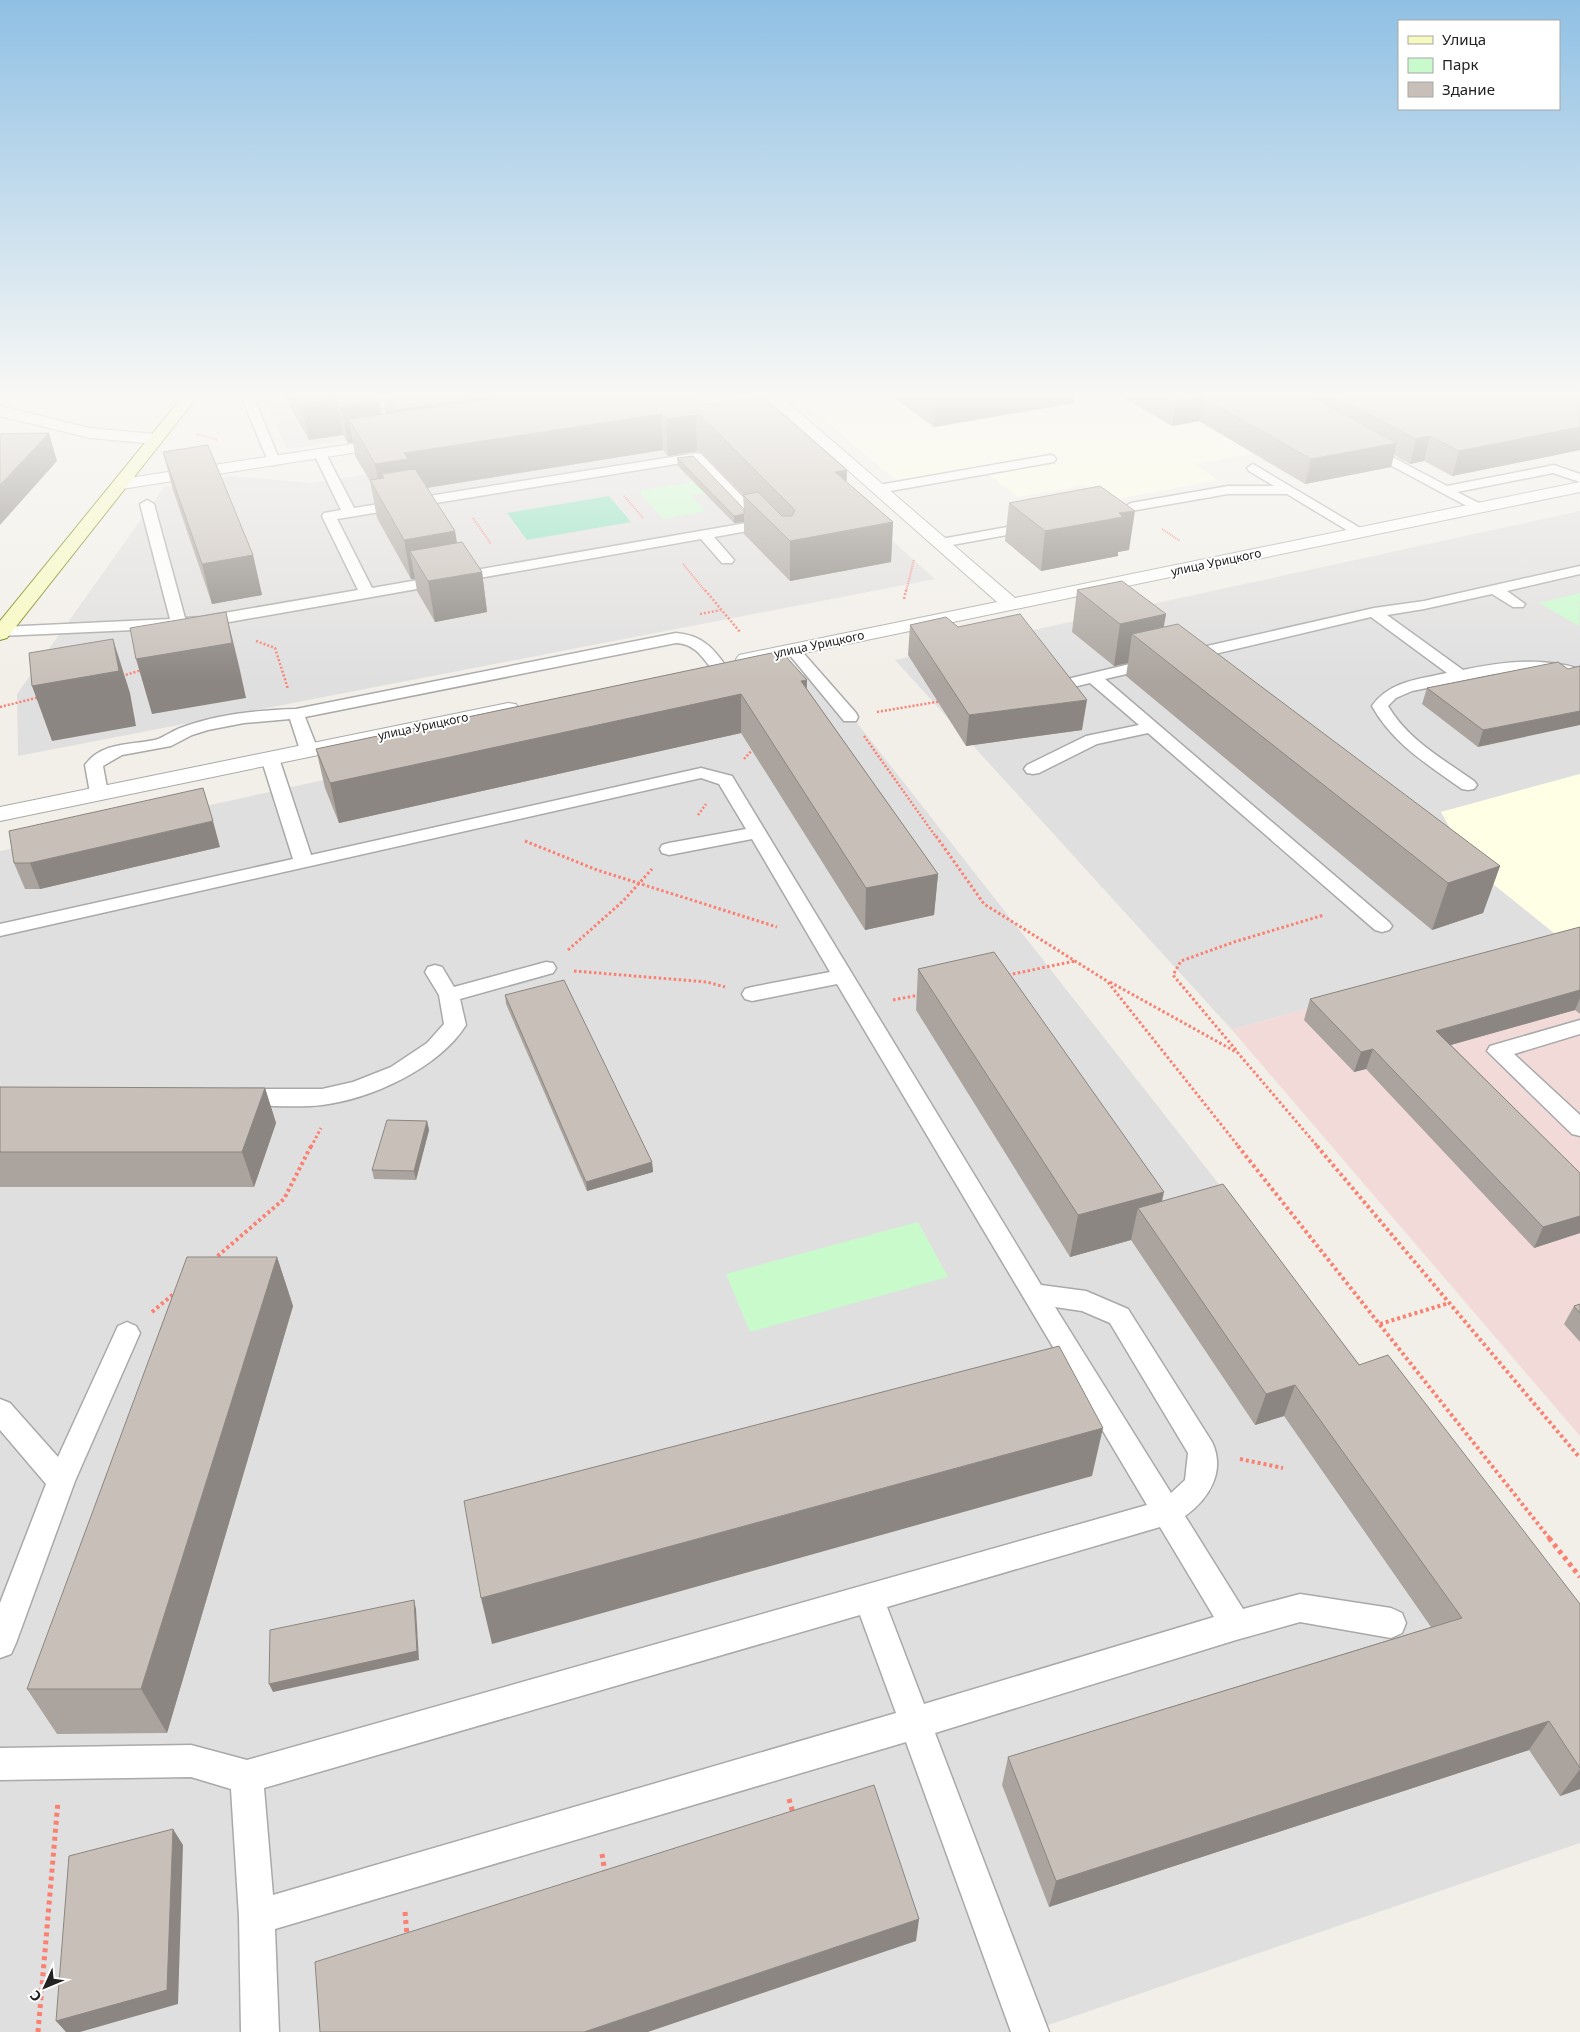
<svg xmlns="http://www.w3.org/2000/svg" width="1580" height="2032" font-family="'Noto Sans',sans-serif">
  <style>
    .residential { fill: #e0dfdf }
    .commercial { fill: #f2dad9 }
    .education { fill: #ffffe5 }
    .park { fill: #c8facc }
    .pitch { fill: #88e0be }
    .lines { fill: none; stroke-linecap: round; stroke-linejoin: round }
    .lane-casing { stroke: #a9a9a9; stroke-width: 3 }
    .street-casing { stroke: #a9a9a9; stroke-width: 2 }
    .secondary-casing { stroke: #707d05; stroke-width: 2 }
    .path-far4 { stroke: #fa8072; stroke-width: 2; stroke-dasharray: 1 1; stroke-linecap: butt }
    .path-far3 { stroke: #fa8072; stroke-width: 2.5; stroke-dasharray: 2 2; stroke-linecap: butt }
    .path-far2 { stroke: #fa8072; stroke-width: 3; stroke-dasharray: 2.5 2.5; stroke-linecap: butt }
    .path-far1 { stroke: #fa8072; stroke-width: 4; stroke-dasharray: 3 3; stroke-linecap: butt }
    .path { stroke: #fa8072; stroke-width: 5; stroke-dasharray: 4 4; stroke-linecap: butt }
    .lane { fill: #fff; fill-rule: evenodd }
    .street { fill: #fff; fill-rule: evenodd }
    .secondary { fill: #f7fabf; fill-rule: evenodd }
    .wall { fill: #aba49e }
    .shaded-wall { fill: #8b8681 }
    .building { fill: #c7bfb8; stroke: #8b8681 }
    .labels { text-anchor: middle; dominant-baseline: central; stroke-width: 4; stroke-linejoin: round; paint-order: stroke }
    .far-street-label { font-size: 12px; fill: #222; stroke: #fff }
  </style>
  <rect width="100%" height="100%" fill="#f2efe9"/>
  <g class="residential">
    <polygon points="262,396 636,396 287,449"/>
    <polygon points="751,414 935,579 18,756 17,694 164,487 231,476 311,483"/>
    <polygon points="1580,511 1580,774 1441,812 1472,867 1559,937 1232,1030 895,660"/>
    <polygon points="817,672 1580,1644 1580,1843 1028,2032 0,2032 0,851"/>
  </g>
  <polygon class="commercial" points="1580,931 1580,1436 1232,1030"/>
  <g class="education">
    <polygon points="796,396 1257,396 1335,439 1194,464 1218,480 1107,501 1084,485 1018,497 989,475 974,477 964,469 897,481"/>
    <polygon points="1580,774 1580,931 1559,937 1472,867 1441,812"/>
  </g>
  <g class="park">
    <polygon points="708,479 719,491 691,495 706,511 663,519 638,491"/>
    <polygon points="1580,593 1579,626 1539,603"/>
    <polygon points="918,1222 948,1277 750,1332 726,1274"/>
  </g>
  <polygon class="pitch" points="609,496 631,522 527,540 507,513"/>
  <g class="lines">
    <g class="lane-casing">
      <g id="lane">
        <polygon points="241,396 253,396 280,461 278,464 274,465 268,461"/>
        <polygon points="415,396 446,396 440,399 379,408 389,423 383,427 379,426 366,406 372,402"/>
        <polygon points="1366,443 1447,486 1554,465 1580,474 1580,482 1553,473 1457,492 1483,505 1485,508 1478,512 1362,450 1360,447 1362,444"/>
        <path d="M320 450 326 454 354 508 697 453 701 454 771 526 764 530 759 529 714 537 734 560 732 563H722L701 539 201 627 0 636V628L2 627 170 619 140 504 147 500 154 504 185 618 201 617 358 590 322 516 324 513 341 510 314 454ZM694 461 752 522 372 588 337 519Z"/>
        <polygon points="1050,455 1054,456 1056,459 1054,462 879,493 872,489 879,485"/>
        <polygon points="1253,464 1367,532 1365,535 1355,535 1287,494 1228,494 1131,511 1124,507 1131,503 1228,486 1274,486 1249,471 1247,468"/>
        <polygon points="1035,522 1042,526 1040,529 941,547 934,543 941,539"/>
        <path d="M1580 566V574L1507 591 1525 604 1523 607H1513L1492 594 1424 609 1387 615 1463 670C1502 662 1541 657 1580 669V679L1559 673 1540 671 1495 674 1412 691 1396 698 1388 706C1408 740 1443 759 1474 781L1477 785 1474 789 1468 790 1462 789C1427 764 1393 744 1372 706 1389 681 1420 679 1447 673L1371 617 1185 661 1179 659 1177 656 1179 653 1185 651 1374 608 1424 601Z"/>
        <path d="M676 633C700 635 712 646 725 665L723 668H711C701 655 694 644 676 643L305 717 318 750 315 754 309 755 303 754 300 750 290 719 244 723 208 730 192 735 171 746 122 755 103 766 108 793 105 797 99 798 93 797 90 793 85 765C101 742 131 745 155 740 165 737 173 730 183 727 218 714 259 710 296 709Z"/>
        <polygon points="793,645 798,647 856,713 858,717 856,721 844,721 788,653 785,650 788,647"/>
        <polygon points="1155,658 1161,660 1163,663 1161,666 1105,679 1389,922 1392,926 1389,930 1382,932 1375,930 1148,733 1097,744 1039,773 1033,774 1027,773 1024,769 1027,765 1086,736 1139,725 1090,683 1065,689 1059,687 1057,684 1059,681"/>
        <path d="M270 753 276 754 279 758 311 855 701 768 732 776 1041 1285 1086 1291 1128 1309 1212 1442C1226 1471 1209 1499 1185 1516L1243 1609 1300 1594 1391 1608 1402 1613 1406 1623 1402 1633 1391 1638 1300 1622 1236 1640 935 1733 1049 2032H1011L906 1742 275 1929 279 2032H241L239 1917 231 1789 191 1777 0 1780V1748L191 1745 247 1760 1147 1505 837 984 752 1001 745 999 742 994 745 989 752 987 830 972 752 839 669 855 662 853 660 849 662 845 669 843 746 829 719 784 701 778 0 936V924L293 859 261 758 264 754ZM1055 1307 1082 1311 1110 1323 1188 1453 1185 1480 1171 1493ZM1160 1527 1214 1617 924 1704 887 1607ZM860 1615 896 1713 273 1895 264 1788Z"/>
        <path d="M546 962 553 963 556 968 553 973 460 999 466 1025C439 1068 371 1099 322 1105 296 1108 267 1105 241 1105L233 1103 230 1097 233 1091 241 1089H322L353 1082 391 1067 427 1043 444 1024 439 995 425 972 428 967 435 965 442 967 454 987Z"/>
        <polygon points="1580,1020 1580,1034 1514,1054 1580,1115 1580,1136 1572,1134 1487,1051 1490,1046"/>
        <polygon points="127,1322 136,1326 140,1333 75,1481 16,1643 11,1654 0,1658 0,1603 46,1484 0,1430 0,1399 10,1403 58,1457 118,1326"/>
      </g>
    </g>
    <g class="street-casing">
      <g id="street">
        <polygon points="676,396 716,396 714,399 709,400 661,408 656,406 653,403 656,400"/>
        <polygon points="764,396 780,396 1015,598 1580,482 1580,492 746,665 739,663 736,659 739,655 997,602"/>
        <polygon points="0,406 90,428 155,434 161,436 163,439 161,442 155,444 90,438 0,416"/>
        <polygon points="391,438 397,440 399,443 397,446 122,489 116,488 114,484 116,480 122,479"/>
        <polygon points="508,703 516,704 519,709 516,714 0,821 0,807"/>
      </g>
    </g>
    <g class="secondary-casing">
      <polygon id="secondary" points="183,396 198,396 7,638 0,640 0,621"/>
    </g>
    <g class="path-far4">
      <polyline points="71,399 90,396"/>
      <polyline points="197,434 217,440"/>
      <polyline points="624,496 643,518"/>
      <polyline points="473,518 491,544"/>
      <polyline points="1162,529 1180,541"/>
      <polyline points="683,564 706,592"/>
      <polyline points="906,592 914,559"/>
    </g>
    <g class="path-far3">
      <polyline points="705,590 740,632"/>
      <polyline points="904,599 906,590"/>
      <polyline points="700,614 721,610"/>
      <polyline points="256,641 275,648 288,689"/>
      <polyline points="122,676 142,670"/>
      <polyline points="0,707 40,697"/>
      <polyline points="877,712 942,701"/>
      <polyline points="864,736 936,837"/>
      <polyline points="744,759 755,747"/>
      <polyline points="698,815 706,804"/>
    </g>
    <g class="path-far2">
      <polyline points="936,836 984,904 1107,981 1239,1147"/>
      <polyline points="525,841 597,870 777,927"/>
      <polyline points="568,950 623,901 652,869"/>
      <polyline points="574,971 707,982 725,987"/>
      <polyline points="1008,975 1075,961"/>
      <polyline points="1110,982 1238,1053 1318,1147"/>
      <polyline points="893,1000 919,995"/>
      <polyline points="1236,1050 1173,975 1181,961 1234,942 1324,915"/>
      <polyline points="311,1147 321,1128"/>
    </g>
    <g class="path-far1">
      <polyline points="1238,1146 1550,1539"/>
      <polyline points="1317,1146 1580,1458"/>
      <polyline points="213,1260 284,1199 311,1146"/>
      <polyline points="152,1312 176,1292"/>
      <polyline points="1380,1324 1449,1303"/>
      <polyline points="1240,1459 1283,1468"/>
    </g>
    <g class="path">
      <polyline points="1549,1538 1580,1577"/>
      <polyline points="789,1799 793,1813"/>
      <polyline points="602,1854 605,1873"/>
      <polyline points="405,1912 407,1936"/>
      <polyline points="38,2032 58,1801"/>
    </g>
    <use href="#lane" class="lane"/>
    <use href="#street" class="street"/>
    <use href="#secondary" class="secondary"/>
  </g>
  <g class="wall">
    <polygon points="284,396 375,396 381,414 386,414 383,396 696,396 706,405 846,482 893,522 891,562 790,581 744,534 744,522 734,523 678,466 677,458 744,509 743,495 702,453 697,451 668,456 663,450 427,488 455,531 457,543 482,572 487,612 435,622 417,591 415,579 411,579 377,518 370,481 355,456 353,443 348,443 343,435 309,440"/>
    <polygon points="891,396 1075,396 1074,403 934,427"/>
    <polygon points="1121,396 1580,396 1580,450 1452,476 1424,461 1410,464 1394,455 1391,467 1305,484 1199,421 1172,426"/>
    <polygon points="163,452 253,555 262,595 212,604 173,490"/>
    <polygon points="1009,503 1129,550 1118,552 1118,556 1041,571 1005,541"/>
    <polygon points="1077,590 1166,614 1163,627 1500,866 1483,913 1432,930 1126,676 1128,663 1114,666 1072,632"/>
    <polygon points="910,625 1082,730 966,746 908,655"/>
    <polygon points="781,651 807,689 938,874 934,915 865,930 741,733 339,823 325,788 316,749"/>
    <polygon points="1558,662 1478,747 1422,704 1427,688"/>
    <polygon points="220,847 40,889 25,889 14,863"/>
    <polygon points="1580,927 1580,1014 1575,1010 1451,1045 1580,1173 1580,1233 1534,1248 1366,1069 1354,1072 1304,1020 1310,999"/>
    <polygon points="918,969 1162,1202 1359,1365 1580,1604 1580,1789 1560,1796 1529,1750 1049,1907 1002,1785 1008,1757 1431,1627 1284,1416 1255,1425 1131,1240 1070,1257 916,1010"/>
    <polygon points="505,995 652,1162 653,1172 587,1191 506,1004"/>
    <polygon points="0,1087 265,1088 276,1123 254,1187 0,1187"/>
    <polygon points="427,1121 429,1130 416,1180 374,1179 372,1170"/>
    <polygon points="277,1257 293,1306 167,1733 57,1734 27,1689"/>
    <polygon points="1580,1304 1580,1342 1564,1324 1574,1306"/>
  </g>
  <g class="shaded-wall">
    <polygon points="491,396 662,396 400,436 396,410"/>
    <polygon points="961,396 1075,396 1074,403 934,427 935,400"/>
    <polygon points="1203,398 1199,421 1172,426 1176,402"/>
    <polygon points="336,399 343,435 309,440 301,404"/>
    <polygon points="379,402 385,438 349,419 353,443 348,443 341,407"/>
    <polygon points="661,414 663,450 413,490 382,474 386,501 382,502 375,464 404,453"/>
    <polygon points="696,415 697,451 668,456 666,419"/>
    <polygon points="1580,427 1580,450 1452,476 1459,451"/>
    <polygon points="49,433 57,461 0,525 0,485"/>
    <polygon points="1430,436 1424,461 1410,464 1416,439"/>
    <polygon points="1397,443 1391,467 1305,484 1311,459"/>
    <polygon points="847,470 846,508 835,472"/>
    <polygon points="1135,511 1129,550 1118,552 1118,556 1041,571 1045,531 1119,513"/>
    <polygon points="744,514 744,522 734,523 734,516"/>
    <polygon points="893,522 891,562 790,581 790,541"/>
    <polygon points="455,531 461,571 410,551 415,579 411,579 404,540"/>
    <polygon points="253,555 262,595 212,604 202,564"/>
    <polygon points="482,572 487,612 435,622 428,581"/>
    <polygon points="226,612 239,666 246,698 152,714 136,659"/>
    <polygon points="1166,614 1159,655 1132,634 1128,663 1114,666 1120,624"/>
    <polygon points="113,639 130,693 136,726 52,741 32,686"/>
    <polygon points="807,680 806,718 801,681"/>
    <polygon points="741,694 741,733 339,823 330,783"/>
    <polygon points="1087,700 1082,730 966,746 969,715"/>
    <polygon points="1580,711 1580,725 1478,747 1483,730"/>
    <polygon points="213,821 220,847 40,889 30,863"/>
    <polygon points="1500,866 1483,913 1432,930 1448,883"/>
    <polygon points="938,874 934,915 865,930 866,888"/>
    <polygon points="1580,990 1580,998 1575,1010 1429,1051 1436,1031"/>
    <polygon points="1373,1049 1366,1069 1354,1072 1361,1052"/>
    <polygon points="265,1088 276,1123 254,1187 242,1152"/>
    <polygon points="427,1121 429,1130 416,1180 414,1171"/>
    <polygon points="652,1162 653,1172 587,1191 586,1182"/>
    <polygon points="1164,1192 1155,1233 1138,1208 1131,1240 1070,1257 1078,1215"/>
    <polygon points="1580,1216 1580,1233 1534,1248 1543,1227"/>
    <polygon points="277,1257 293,1306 167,1733 141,1689"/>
    <polygon points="1295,1385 1284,1416 1255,1425 1266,1394"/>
    <polygon points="1103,1428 1092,1476 492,1644 481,1598"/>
    <polygon points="414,1600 416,1609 419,1660 273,1692 269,1684"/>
    <polygon points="1549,1721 1529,1750 1049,1907 1056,1881"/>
    <polygon points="1580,1769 1580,1789 1560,1796"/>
    <polygon points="173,1829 183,1845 178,2004 80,2032 66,2032 56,2021"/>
    <polygon points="919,1919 916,1941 648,2032 584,2032"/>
  </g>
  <g class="building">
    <polygon points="297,396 375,396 379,402 341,407 336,399 301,404"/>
    <polygon points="387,396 491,396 396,410"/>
    <polygon points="507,396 696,396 706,405 761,396 847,470 835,472 893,522 790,541 743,495 758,492 782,516 792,516 795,510 701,416 696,415 666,419 661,414 404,453 408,459 375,464 349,419"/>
    <polygon points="929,396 961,396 935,400"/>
    <polygon points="1165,396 1311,396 1397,443 1311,459 1203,398 1176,402"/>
    <polygon points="1334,396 1580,396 1580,427 1459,451 1430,436 1416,439"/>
    <polygon points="49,433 0,485 0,434"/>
    <polygon points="208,445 253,555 202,564 163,452"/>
    <polygon points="693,456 744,509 744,514 734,516 677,458"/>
    <polygon points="415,469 455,531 404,540 370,480 384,478 382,474"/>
    <polygon points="1100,486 1135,511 1119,513 1123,517 1045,531 1009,503"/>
    <polygon points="462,542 482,572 428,581 410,551"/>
    <polygon points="1122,581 1166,614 1120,624 1077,590"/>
    <polygon points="226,612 232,643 136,659 130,628"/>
    <polygon points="1020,614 1087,700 969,715 910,625 946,617 958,627"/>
    <polygon points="1178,624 1500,866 1448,883 1132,634"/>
    <polygon points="113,639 119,671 32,686 29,653"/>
    <polygon points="781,651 807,680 801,681 938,874 866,888 741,694 330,783 316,749"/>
    <polygon points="1558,662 1568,669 1580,666 1580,711 1483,730 1427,688"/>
    <polygon points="203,788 213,821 30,863 14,863 9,831"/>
    <polygon points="1580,927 1580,990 1436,1031 1580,1173 1580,1216 1543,1227 1373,1049 1361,1052 1310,999"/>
    <polygon points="994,952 1164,1192 1078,1215 918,969"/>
    <polygon points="564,980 652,1162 586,1182 505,995"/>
    <polygon points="0,1087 265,1088 242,1152 0,1152"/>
    <polygon points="387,1120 427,1121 414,1171 372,1170"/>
    <polygon points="1223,1184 1359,1365 1388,1355 1580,1604 1580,1768 1549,1721 1056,1881 1008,1757 1462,1618 1295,1385 1266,1394 1138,1208"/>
    <polygon points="187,1257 277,1257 141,1689 27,1689"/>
    <polygon points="1580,1304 1580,1313 1574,1306"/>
    <polygon points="1059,1346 1103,1428 481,1598 464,1501"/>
    <polygon points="414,1600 417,1651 269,1684 270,1630"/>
    <polygon points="874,1785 919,1919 584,2032 320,2032 315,1962"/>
    <polygon points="173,1829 167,1990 56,2021 69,1856"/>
  </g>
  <linearGradient id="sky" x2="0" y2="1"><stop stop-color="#8fc0e4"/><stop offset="0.58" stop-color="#f9f8f5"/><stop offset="1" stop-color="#f9f8f5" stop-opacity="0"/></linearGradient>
  <rect width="1580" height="681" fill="url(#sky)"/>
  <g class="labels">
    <g class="far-street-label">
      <text transform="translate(1216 562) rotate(-12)">улица Урицкого</text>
      <text transform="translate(819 644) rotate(-12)">улица Урицкого</text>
      <text transform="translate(423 726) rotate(-12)">улица Урицкого</text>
    </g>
  </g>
  <rect x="1398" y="20" width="162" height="90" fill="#ffffff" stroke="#a7a7a7"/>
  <rect x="1408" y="36" width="25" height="8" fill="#f7fabf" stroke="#a7a7a7"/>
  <text x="1442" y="45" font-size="15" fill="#222222">Улица</text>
  <rect x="1408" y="58" width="25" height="15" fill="#c8facc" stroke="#a7a7a7"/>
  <text x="1442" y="70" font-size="15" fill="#222222">Парк</text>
  <rect x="1408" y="82" width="25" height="15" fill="#c7bfb8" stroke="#a7a7a7"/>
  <text x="1442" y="95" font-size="15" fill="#222222">Здание</text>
  <g transform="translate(45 1987) rotate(226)" stroke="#ffffff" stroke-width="4" paint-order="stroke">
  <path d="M0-4L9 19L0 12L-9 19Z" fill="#222222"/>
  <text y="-8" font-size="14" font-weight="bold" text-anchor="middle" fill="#222222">С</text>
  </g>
</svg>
